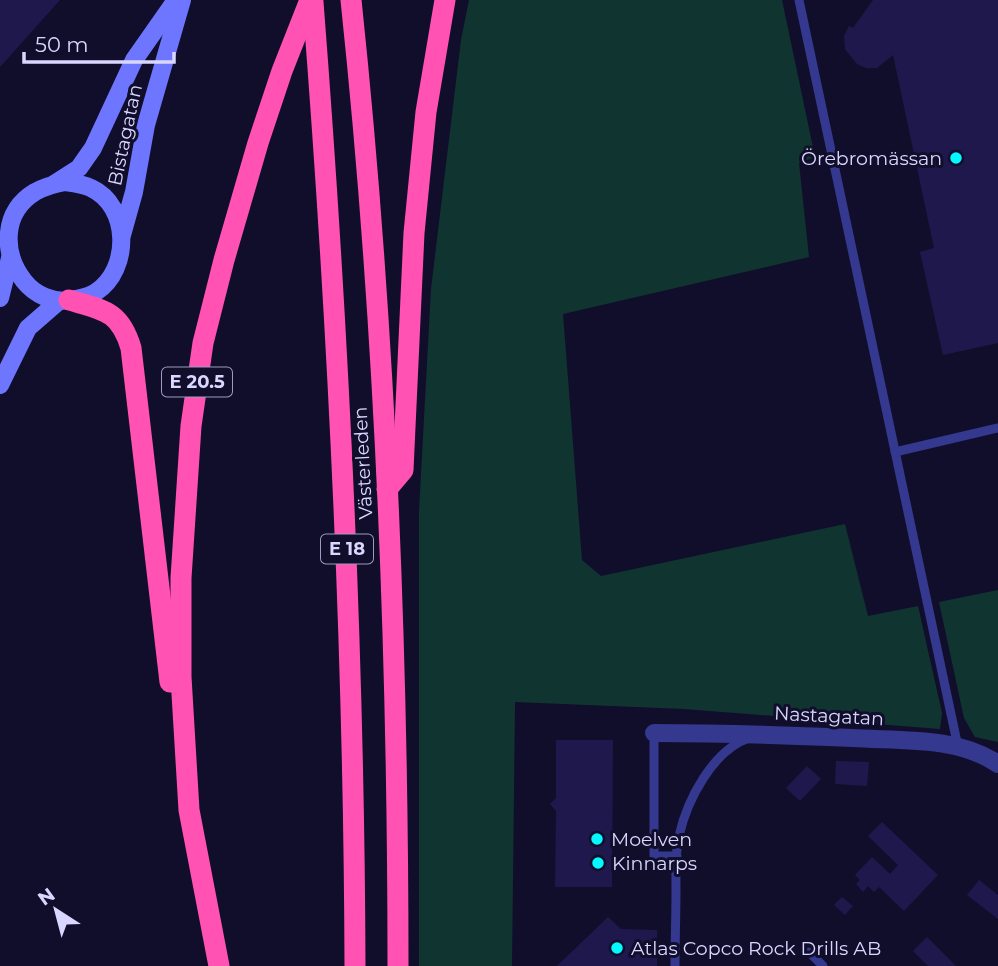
<svg xmlns="http://www.w3.org/2000/svg" width="998" height="966" font-family="Montserrat,sans-serif">
  <style>
    .green { fill: #103531 }
    .building { fill: #1f184d }
    .lines { fill: none; stroke-linecap: round; stroke-linejoin: round }
    .lane { stroke: #34388e; stroke-width: 9 }
    .street { stroke: #34388e; stroke-width: 18 }
    .secondary { stroke: #6e76ff; stroke-width: 18 }
    .highway { stroke: #ff52b2; stroke-width: 21 }
    .poi-dot { fill: #03f9ff; stroke: #110e2b; stroke-width: 2.5 }
    .labels { text-anchor: middle; dominant-baseline: central; stroke-width: 6; stroke-linejoin: round; paint-order: stroke }
    .shield { fill: #110e2b; stroke: #9d9bbf; stroke-width: 2 }
    .shield-label { font-size: 18px; font-weight: bold; fill: #d9d7ff }
    .street-label { font-size: 19px; fill: #d9d7ff; stroke: #110e2b }
    .poi-label { font-size: 19px; fill: #d9d7ff; stroke: #110e2b; text-anchor: start }
  </style>
  <rect width="100%" height="100%" fill="#110e2b"/>
  <g class="green">
    <polygon points="469,0 782,0 815,157 799,163 809,257 563,314 582,560 601,576 845,524 868,616 918,606 942,713 940,729 684,709 515,702 512,966 419,966 419,511 431,289 461,40"/>
    <polygon points="998,590 998,742 975,737 964,718 939,602"/>
  </g>
  <g class="building">
    <polygon points="0,0 60,0 0,67"/>
    <polygon points="873,0 998,0 998,343 943,355 920,252 934,248 893,55 877,68 866,68 857,64 845,49 844,36 849,26 853,28"/>
    <polygon points="556,740 613,740 612,887 555,887 556,811 550,804 556,798"/>
    <polygon points="836,761 869,762 867,786 835,784"/>
    <polygon points="807,766 821,779 800,801 786,788"/>
    <polygon points="882,822 938,875 904,911 879,887 874,892 868,886 863,892 856,884 860,880 855,875 872,857 890,874 898,865 868,836"/>
    <polygon points="979,880 998,895 998,919 967,895"/>
    <polygon points="842,897 853,906 845,915 834,905"/>
    <polygon points="608,917 621,929 657,930 657,966 557,966"/>
    <polygon points="927,937 956,966 928,966 913,951"/>
  </g>
  <g class="lines">
    <g class="lane">
      <polyline points="799,0 958,747"/>
      <polyline points="895,452 998,428"/>
      <polyline points="654,733 654,856 677,856"/>
      <polyline points="809,952 823,966"/>
      <path d="M675 966C675 941 676 915 676 890 676 872 675 853 679 836 687 800 713 750 749 738"/>
    </g>
    <path class="street" d="M654 733C720 733 786 735 852 738 900 741 957 736 998 764"/>
    <g class="secondary">
      <path d="M65 182C73 183 83 184 91 188 130 206 131 269 96 292 89 297 79 298 71 300 53 303 35 295 24 281 2 253 2 212 35 192 44 187 54 184 65 182Z"/>
      <polyline points="54,184 79,168 93,148 134,60 176,0"/>
      <polyline points="122,235 134,192 146,125 182,0"/>
      <polyline points="0,298 10,258"/>
      <polyline points="0,385 28,328 59,301"/>
    </g>
    <g class="highway">
      <path d="M351 0C385 321 398 644 398 966"/>
      <path d="M313 2C338 323 354 644 355 966"/>
      <path d="M69 300C104 310 120 311 131 348L170 682"/>
      <polyline points="387,489 403,470 414,233 426,112 445,0"/>
      <polyline points="219,966 189,810 181,677 181,578 191,426 203,343 224,260 258,143 282,71 310,0"/>
    </g>
  </g>
  <g class="poi-dot">
    <circle cx="956" cy="158" r="7"/>
    <circle cx="597" cy="839" r="7"/>
    <circle cx="598" cy="863" r="7"/>
    <circle cx="617" cy="948" r="7"/>
  </g>
  <g class="labels">
    <g class="shield">
      <rect x="162" y="367.5" width="70" height="29" rx="5"/>
      <rect x="321" y="534.5" width="52" height="29" rx="5"/>
    </g>
    <g class="shield-label">
      <text x="197" y="382">E 20.5</text>
      <text x="347" y="549">E 18</text>
    </g>
    <g class="street-label">
      <text transform="translate(125 135) rotate(-78)">Bistagatan</text>
      <text transform="translate(363 463) rotate(-93)">Västerleden</text>
      <text transform="translate(829 716) rotate(3)">Nastagatan</text>
    </g>
    <g class="poi-label">
      <text x="942" y="158" text-anchor="end">Örebromässan</text>
      <text x="611" y="839">Moelven</text>
      <text x="612" y="863">Kinnarps</text>
      <text x="631" y="948">Atlas Copco Rock Drills AB</text>
    </g>
  </g>
  <g transform="translate(56 910) rotate(324)" stroke="#110e2b" stroke-width="5" paint-order="stroke">
  <path d="M0-5L12 26L0 18L-12 26Z" fill="#d9d7ff"/>
  <text y="-10" font-size="19" font-weight="bold" text-anchor="middle" fill="#d9d7ff">N</text>
  </g>
  <path d="M24 52v10h150v-10" fill="none" stroke="#d9d7ff" stroke-width="3.5"/>
  <text x="35" y="52" font-size="21" fill="#d9d7ff" stroke="#110e2b" stroke-width="5" paint-order="stroke">50 m</text>
</svg>
